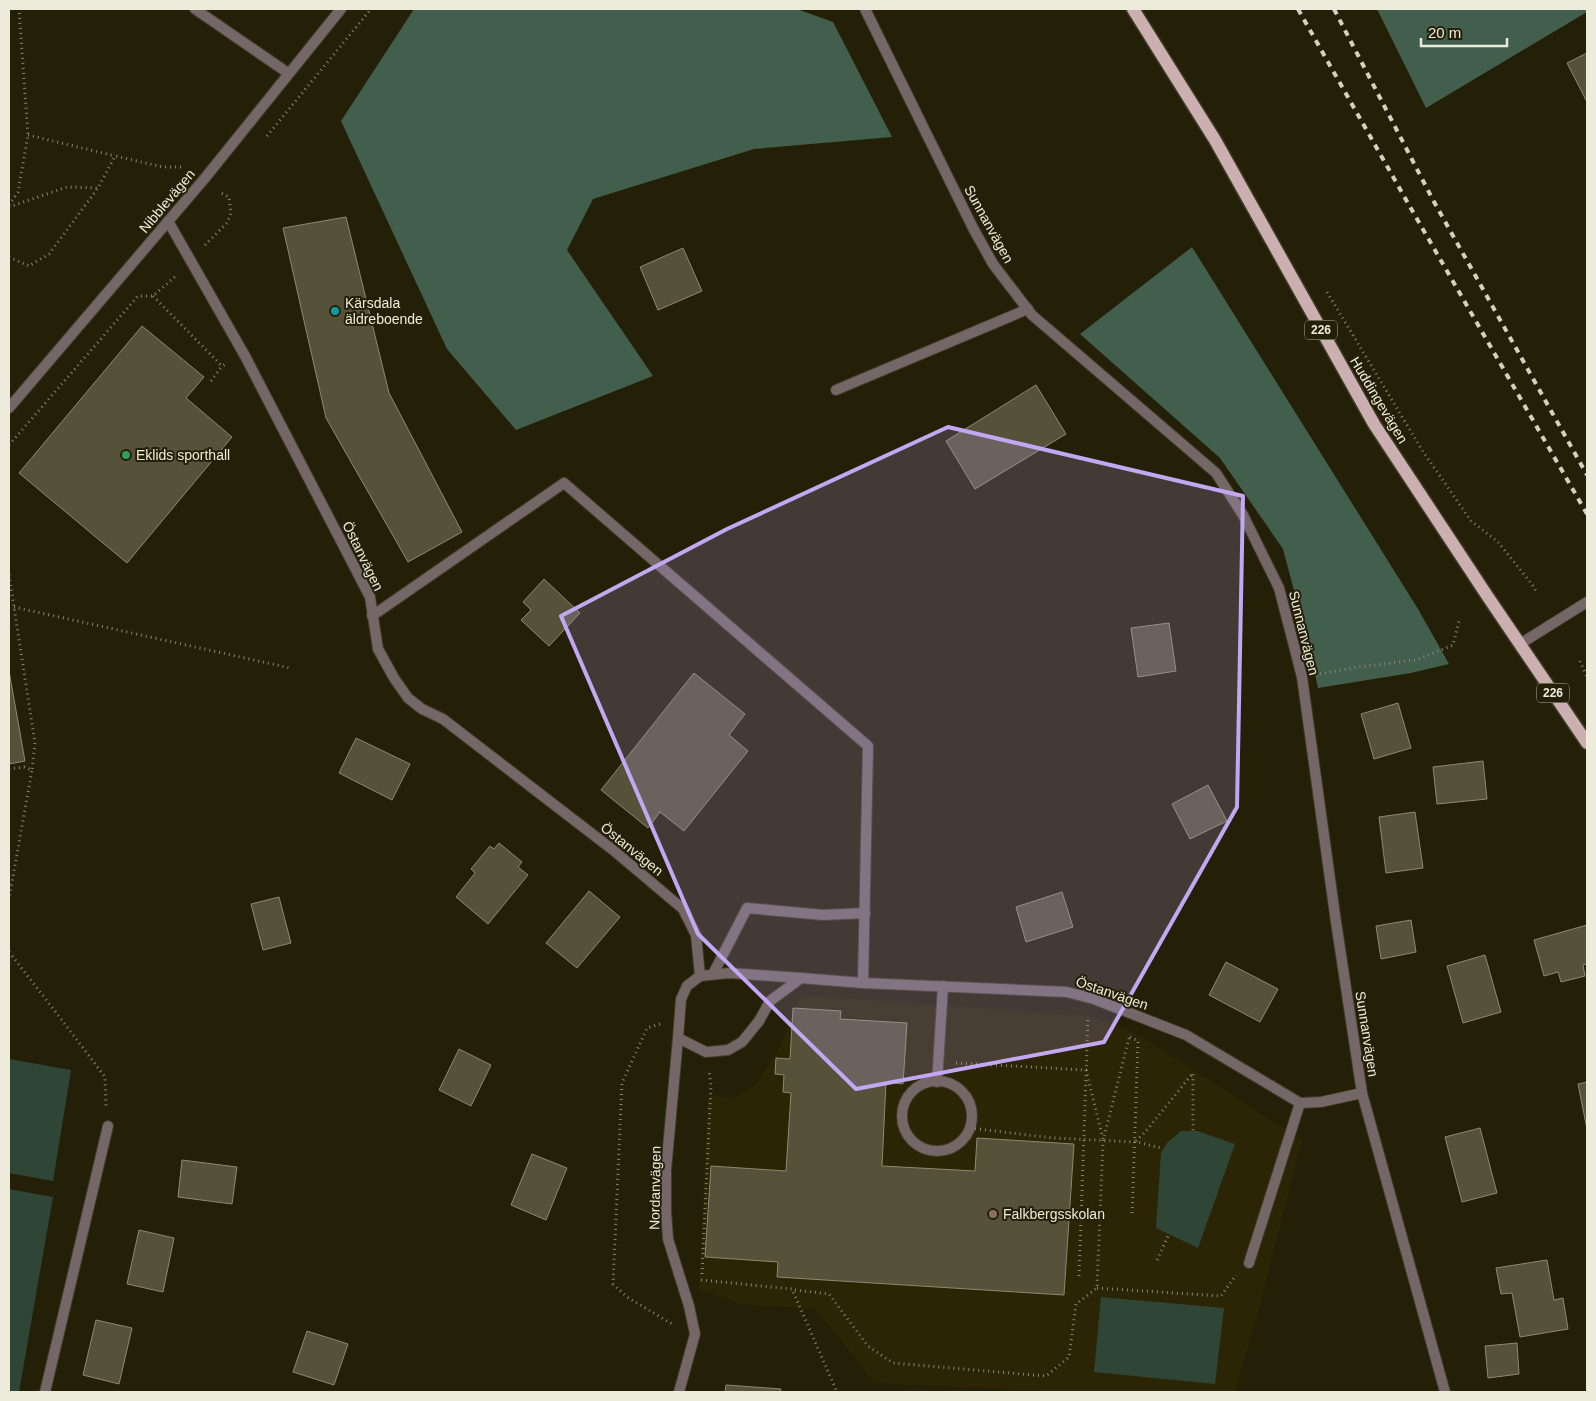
<svg xmlns="http://www.w3.org/2000/svg" width="1596" height="1401" font-family="Helvetica,sans-serif">
  <style>
    .built { fill: #2b2505 }
    .green { fill: #2f4637 }
    .forest { fill: #415f4c }
    .building { fill: #565239; stroke: #8e896e }
    .lines { fill: none; stroke-linecap: round; stroke-linejoin: round }
    .service-casing { stroke: #403c26; stroke-width: 12 }
    .minor-casing { stroke: #403c26; stroke-width: 12 }
    .tertiary-casing { stroke: #403c26; stroke-width: 12 }
    .primary-casing { stroke: #403c26; stroke-width: 15 }
    .path { stroke: #878471; stroke-width: 3; stroke-dasharray: 1 4; stroke-linecap: butt }
    .service { stroke: #756768; stroke-width: 10 }
    .minor { stroke: #756768; stroke-width: 10 }
    .tertiary { stroke: #756768; stroke-width: 10 }
    .primary { stroke: #ccb0b1; stroke-width: 12 }
    .rail { stroke: #d4d1c1; stroke-width: 4; stroke-dasharray: 6 6; stroke-linecap: butt }
    .marked { fill: #c3a7f2; fill-opacity: 0.2; stroke: #c3a7f2; stroke-width: 4; stroke-linejoin: round }
    .culture-dot { fill: #0f9aa8; stroke: #242008; stroke-width: 2 }
    .leisure-dot { fill: #2e9e5b; stroke: #242008; stroke-width: 2 }
    .education-dot { fill: #8d6e63; stroke: #242008; stroke-width: 2 }
    .labels { text-anchor: middle; dominant-baseline: central; stroke-width: 4; stroke-linejoin: round; paint-order: stroke }
    .shield { fill: #242008; stroke: #b1ae9c; stroke-width: 1 }
    .shield-label { font-size: 12px; font-weight: bold; fill: #edebdc }
    .street-label { font-size: 14px; fill: #edebdc; stroke: #242008 }
    .poi-label { font-size: 14px; fill: #edebdc; stroke: #242008; text-anchor: start }
  </style>
  <rect width="100%" height="100%" fill="#242008"/>
  <polygon class="built" points="801,995 1090,1016 1119,1026 1149,1041 1302,1140 1259,1310 1235,1392 1065,1392 874,1383 844,1344 814,1309 739,1304 699,1289 708,1096 735,1097 753,1087 777,1052"/>
  <g class="green">
    <polygon points="9,1059 71,1070 53,1181 9,1173"/>
    <polygon points="1181,1131 1197,1131 1235,1144 1198,1248 1156,1228 1161,1153 1167,1143"/>
    <polygon points="9,1189 53,1197 19,1392 9,1392"/>
    <polygon points="1101,1297 1224,1308 1215,1384 1094,1372"/>
  </g>
  <g class="forest">
    <polygon points="414,9 797,9 833,22 892,137 754,149 593,199 567,250 653,376 516,430 447,349 341,121"/>
    <polygon points="1377,9 1587,9 1587,12 1426,108"/>
    <polygon points="1192,247 1418,609 1449,664 1411,673 1318,688 1310,651 1283,549 1220,458 1080,334"/>
  </g>
  <g class="building">
    <polygon points="1587,53 1587,102 1567,63"/>
    <polygon points="346,217 389,393 462,532 408,562 326,418 283,228"/>
    <polygon points="683,248 702,291 658,310 640,267"/>
    <polygon points="142,326 204,377 186,398 232,437 127,563 19,473"/>
    <polygon points="1036,385 1066,434 975,489 946,441"/>
    <polygon points="544,579 580,613 549,646 521,620 531,610 523,602"/>
    <polygon points="1169,623 1176,671 1138,677 1131,628"/>
    <polygon points="9,671 25,761 9,764"/>
    <polygon points="694,673 745,714 729,735 748,751 684,831 660,812 648,828 601,790"/>
    <polygon points="1398,703 1411,748 1374,759 1361,714"/>
    <polygon points="356,738 410,764 392,800 339,773"/>
    <polygon points="1483,761 1487,799 1437,804 1433,767"/>
    <polygon points="1208,785 1227,821 1190,839 1172,804"/>
    <polygon points="1415,812 1423,868 1386,873 1379,817"/>
    <polygon points="499,843 522,862 518,867 528,875 488,924 456,897 475,873 471,869 490,846 494,849"/>
    <polygon points="589,891 620,917 577,968 546,943"/>
    <polygon points="1062,892 1073,927 1026,942 1016,907"/>
    <polygon points="279,897 291,943 263,950 251,904"/>
    <polygon points="1411,920 1416,952 1381,959 1376,926"/>
    <polygon points="1587,925 1587,964 1583,965 1585,976 1561,982 1558,972 1544,976 1534,940"/>
    <polygon points="1485,955 1501,1012 1463,1023 1447,966"/>
    <polygon points="1226,962 1278,989 1260,1022 1209,995"/>
    <polygon points="793,1008 841,1011 840,1019 907,1023 903,1084 886,1082 882,1166 975,1171 977,1138 1074,1144 1064,1295 777,1277 778,1262 705,1257 711,1166 786,1171 791,1093 783,1092 784,1075 775,1074 776,1058 790,1059"/>
    <polygon points="459,1049 491,1065 471,1106 439,1090"/>
    <polygon points="1587,1082 1587,1129 1578,1084"/>
    <polygon points="1480,1128 1497,1193 1462,1202 1445,1137"/>
    <polygon points="532,1154 567,1168 546,1220 511,1205"/>
    <polygon points="182,1160 237,1167 232,1204 178,1197"/>
    <polygon points="139,1230 174,1238 163,1292 127,1284"/>
    <polygon points="1547,1260 1554,1300 1563,1298 1568,1329 1520,1337 1512,1293 1501,1294 1496,1268"/>
    <polygon points="96,1320 132,1328 119,1384 83,1375"/>
    <polygon points="307,1331 348,1344 334,1385 293,1372"/>
    <polygon points="1517,1343 1519,1374 1488,1378 1485,1346"/>
    <polygon points="726,1385 781,1389 780,1392 725,1392"/>
  </g>
  <g class="lines">
    <g class="service-casing">
      <g id="service">
        <polyline points="195,9 288,73"/>
        <polyline points="836,390 1028,309"/>
        <polyline points="372,616 564,483 868,746 863,983"/>
        <polyline points="713,974 747,908 823,915 865,913"/>
        <circle cx="937" cy="1116" r="35"/>
        <polyline points="937,1082 943,986"/>
        <polyline points="1249,1263 1300,1103"/>
        <polyline points="45,1392 108,1126"/>
      </g>
    </g>
    <g class="minor-casing">
      <g id="minor">
        <polyline points="865,9 973,228 993,264 1032,315 1216,473 1243,515 1279,588 1302,677 1336,922 1362,1093 1445,1392"/>
        <polyline points="168,221 245,356 370,597 378,649 394,678 408,698 422,709 443,719 613,850 683,909 696,935 700,976 729,973 801,978"/>
        <polyline points="700,976 687,986 681,999 678,1038 706,1052 728,1050 742,1042 759,1021 770,1001 801,978 863,983 1067,992 1094,999 1186,1035 1300,1103 1321,1102 1362,1093"/>
        <polyline points="678,1038 666,1170 666,1211 668,1239 689,1306 695,1334 679,1392"/>
      </g>
    </g>
    <g class="tertiary-casing">
      <g id="tertiary">
        <polyline points="9,408 205,178 341,9"/>
        <polyline points="1520,644 1587,602"/>
      </g>
    </g>
    <g class="primary-casing">
      <polyline id="primary" points="1133,9 1215,140 1374,424 1488,597 1587,743"/>
    </g>
    <g class="path">
      <polyline points="28,135 115,156"/>
      <polyline points="267,136 371,9"/>
      <polyline points="9,205 18,192 28,135 19,9"/>
      <polyline points="9,207 67,187 97,188"/>
      <polyline points="205,245 227,223 231,213 229,197 221,193 222,191"/>
      <polyline points="9,257 29,266 49,254 98,188 115,156 163,167 185,167"/>
      <polyline points="1327,292 1422,450 1471,521 1498,542 1531,583 1536,591"/>
      <polyline points="153,296 222,366 226,364"/>
      <polyline points="211,381 222,366"/>
      <polyline points="9,445 138,296 153,296 177,275"/>
      <polyline points="9,575 35,743 32,770"/>
      <polyline points="14,607 290,668"/>
      <polyline points="1580,661 1587,677"/>
      <polyline points="1320,674 1358,667 1416,660 1453,645 1459,621"/>
      <polyline points="9,769 24,767 32,770 9,899"/>
      <polyline points="9,952 58,1015 105,1077 106,1106"/>
      <polyline points="660,1024 647,1028 622,1083 613,1284 627,1297 672,1324"/>
      <polyline points="1130,1037 1138,1041 1132,1217"/>
      <polyline points="956,1063 1086,1070 1103,1139"/>
      <polyline points="970,1128 1053,1138 1137,1142 1161,1148"/>
      <polyline points="1136,1141 1146,1131 1193,1073 1193,1131"/>
      <polyline points="1157,1260 1169,1234"/>
      <polyline points="702,1274 711,1085 709,1071"/>
      <polyline points="1079,1276 1088,1018"/>
      <polyline points="701,1280 792,1289 837,1392"/>
      <polyline points="1097,1288 1221,1296 1236,1275"/>
      <polyline points="795,1290 829,1294 868,1346 893,1363 1046,1376 1069,1357 1076,1304 1097,1288 1103,1141 1130,1034"/>
    </g>
    <use href="#service" class="service"/>
    <use href="#minor" class="minor"/>
    <use href="#tertiary" class="tertiary"/>
    <use href="#primary" class="primary"/>
    <g class="rail">
      <polyline points="1298,9 1413,212 1587,514"/>
      <polyline points="1334,9 1433,200 1587,475"/>
    </g>
  </g>
  <path class="marked" d="M948 427 1243 496 1237 807 1104 1042 856 1089 698 934 561 616 727 529Z"/>
  <circle class="culture-dot" cx="335" cy="311" r="5"/>
  <circle class="leisure-dot" cx="126" cy="455" r="5"/>
  <circle class="education-dot" cx="993" cy="1214" r="5"/>
  <g class="labels">
    <g class="shield">
      <rect x="1305" y="320.5" width="32" height="19" rx="4"/>
      <rect x="1537" y="683.5" width="32" height="19" rx="4"/>
    </g>
    <g class="shield-label">
      <text x="1321" y="330">226</text>
      <text x="1553" y="693">226</text>
    </g>
    <g class="street-label">
      <text transform="translate(167 201) rotate(-50)">Nibblevägen</text>
      <text transform="translate(989 224) rotate(61)">Sunnanvägen</text>
      <text transform="translate(1379 400) rotate(59)">Huddingevägen</text>
      <text transform="translate(363 556) rotate(64)">Östanvägen</text>
      <text transform="translate(1304 633) rotate(76)">Sunnanvägen</text>
      <text transform="translate(632 849) rotate(39)">Östanvägen</text>
      <text transform="translate(1112 993) rotate(19)">Östanvägen</text>
      <text transform="translate(1367 1034) rotate(81)">Sunnanvägen</text>
      <text transform="translate(655 1188) rotate(-89)">Nordanvägen</text>
    </g>
    <g class="poi-label">
      <text x="345" y="303">Kärsdala<tspan x="345" dy="16">äldreboende</tspan></text>
      <text x="136" y="455">Eklids sporthall</text>
      <text x="1003" y="1214">Falkbergsskolan</text>
    </g>
  </g>
  <rect width="1596" height="1401" fill="none" stroke="#edebdc" stroke-width="20"/>
  <path d="M1421 38v8h86v-8" fill="none" stroke="#edebdc" stroke-width="2.5"/>
  <text x="1428" y="38" font-size="15" fill="#edebdc" stroke="#242008" stroke-width="4" paint-order="stroke">20 m</text>
</svg>
